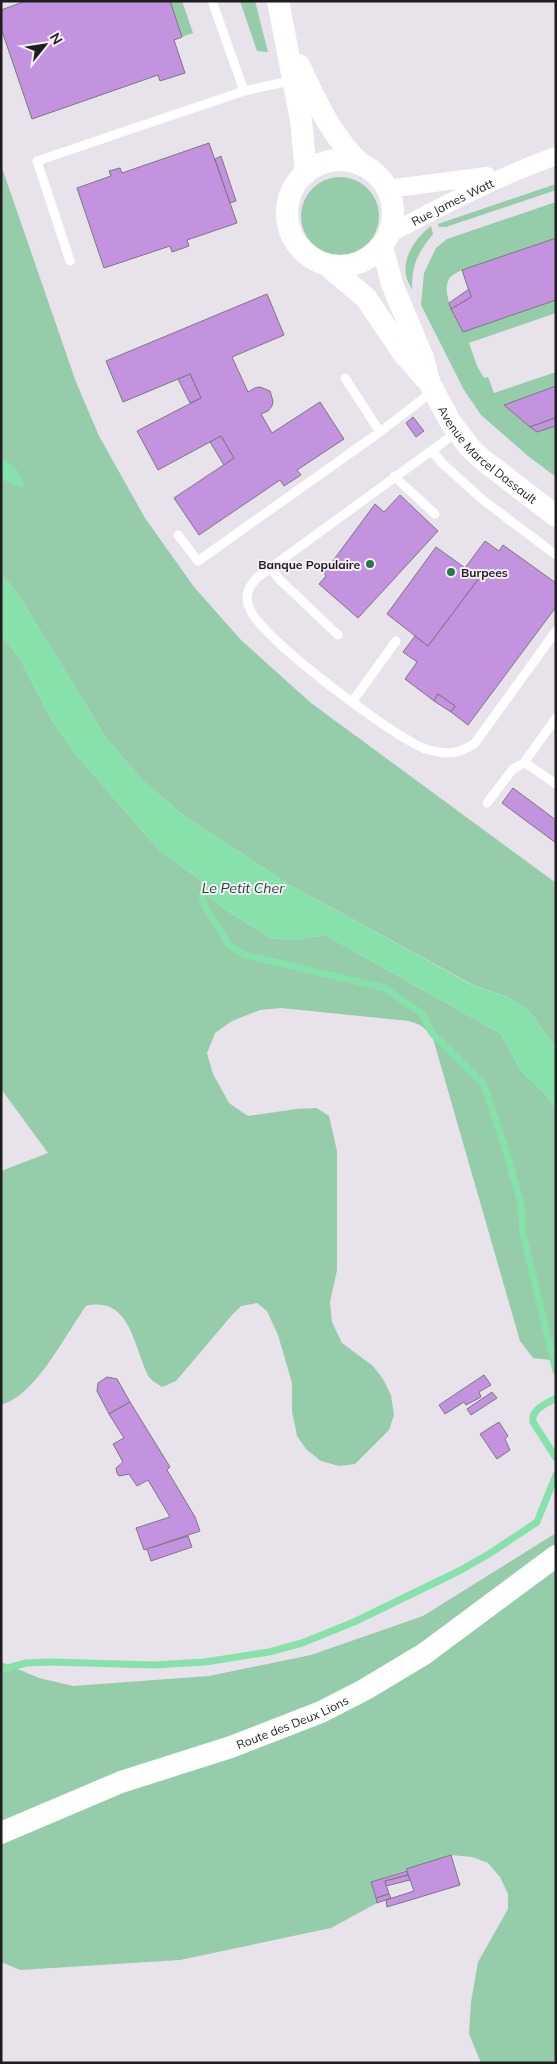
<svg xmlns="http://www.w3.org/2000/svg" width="557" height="2064" font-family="Mulish,sans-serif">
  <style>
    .green { fill: #95cca9 }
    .water { fill: #86e1aa }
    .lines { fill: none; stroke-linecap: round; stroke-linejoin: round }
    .stream { stroke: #86e1aa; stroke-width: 7 }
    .building { fill: #c393df; stroke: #7c777f }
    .service { stroke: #fff; stroke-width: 9 }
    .minor { stroke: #fff; stroke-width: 18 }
    .tertiary { stroke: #fff; stroke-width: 22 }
    .poi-dot { fill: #247a4d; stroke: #f5eff8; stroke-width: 2 }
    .labels { text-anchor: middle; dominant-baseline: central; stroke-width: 4; stroke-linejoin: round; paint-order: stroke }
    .street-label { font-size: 12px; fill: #1f1d20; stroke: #f5eff8 }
    .poi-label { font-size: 12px; font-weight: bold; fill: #1f1d20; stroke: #f5eff8; text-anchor: end }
    .water-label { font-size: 14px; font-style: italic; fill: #1d442e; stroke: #f5eff8 }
  </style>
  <rect width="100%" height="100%" fill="#e8e2eb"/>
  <g class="green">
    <polygon points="170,1 182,1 193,33 182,37"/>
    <polygon points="240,1 255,1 268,52 257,51"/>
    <polygon points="1,165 76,382 99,436 145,518 194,587 241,640 311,703 556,883 556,1049 530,1012 508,997 473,985 290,885 183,815 144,782 106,738 20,597 1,573"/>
    <circle cx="340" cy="216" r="39"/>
    <polygon points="556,184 556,190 446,227 439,227 438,224"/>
    <path d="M556 202V238L462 270C458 272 451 275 449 279 441 292 456 320 463 332L556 300V313L469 343 477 366 484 378 488 377 494 393 556 372V386L504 405 530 427 556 426V477L528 456 481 415 464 390 421 305 424 273 436 248 447 239Z"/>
    <path d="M431 226 433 234C417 254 412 264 412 289 396 266 412 241 431 226Z"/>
    <path d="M1 635 19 657 52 721 78 757 159 850 199 879 208 896 223 908 270 938 296 940 325 935 501 1034 521 1071 547 1096 556 1109V1359L551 1360 533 1358 520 1341 432 1035 420 1025 409 1021 281 1008 260 1010 232 1021 215 1033 207 1053 213 1074 229 1103 248 1116 296 1109 317 1108 329 1116 337 1151V1270L330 1302 332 1322 342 1343 373 1366 383 1379 391 1395 394 1415 389 1430 355 1464 339 1466 321 1461 306 1449 297 1436 292 1411V1383L278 1335 267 1311 257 1303 241 1306 232 1315 176 1381 162 1387C158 1384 152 1381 149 1377 134 1349 131 1295 86 1306 65 1335 36 1395 1 1405V1171L48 1153 1 1089Z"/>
    <polygon points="556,1533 556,2063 481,2063 469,2034 471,2002 478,1962 508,1909 508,1894 500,1877 488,1863 472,1857 451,1855 371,1882 377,1903 331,1928 180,1960 20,1970 1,1962 1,1662 39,1678 73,1686 209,1676 311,1655 423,1616"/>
  </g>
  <g class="water">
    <path d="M1 459C13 462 21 474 25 485L22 488 1 479Z"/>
    <polygon points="1,573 20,597 106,738 144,782 183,815 290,885 472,985 508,997 530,1012 556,1049 556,1109 547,1096 521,1071 501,1034 325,935 296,940 270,938 223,908 208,896 199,879 159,850 78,757 52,721 19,657 1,635"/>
  </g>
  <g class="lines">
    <g class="stream">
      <polyline points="207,882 202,896 205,907 229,945 245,955 385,988 422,1014 432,1033 484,1085 506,1151 521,1203 523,1234 556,1371"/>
      <path d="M556 1398C546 1404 531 1409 533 1422L556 1458"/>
      <polyline points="4,1669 26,1663 50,1662 154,1665 205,1662 269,1652 302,1643 354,1622 459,1571 489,1554 537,1522 556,1475"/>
    </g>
  </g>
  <g class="building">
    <polygon points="26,1 170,1 182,37 174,40 185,73 160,81 158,75 32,119 1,28 1,10"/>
    <polygon points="209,143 237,223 187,240 189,246 172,252 170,246 104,268 77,188 111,176 109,171 120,168 122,173"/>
    <polygon points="221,156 236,201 230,203 215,159"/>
    <polygon points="556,238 556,300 463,332 451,309 471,297 462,270"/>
    <polygon points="469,289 471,297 451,309 449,303"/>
    <polygon points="267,294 284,335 232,357 248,392 255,388 260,387 270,391 273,401 272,406 268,411 261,414 272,433 320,402 344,439 297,470 301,475 284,486 280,480 199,535 174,498 234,458 221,436 158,470 137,431 201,398 190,374 123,402 106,361"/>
    <polygon points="190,374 201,398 190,403 178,379"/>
    <polygon points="556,386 556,424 555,418 530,427 504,405"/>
    <polygon points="413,417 424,431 416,437 406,423"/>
    <polygon points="555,418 556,426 537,432 530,427"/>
    <polygon points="221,436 234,458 224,465 210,442"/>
    <polygon points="400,495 438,531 358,618 319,584 326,576 324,573 375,504 384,512"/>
    <polygon points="485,541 499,551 503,545 556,583 556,607 468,725 451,712 455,706 438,694 434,701 405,679 417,662 403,652 415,636 428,646 479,578 465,568"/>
    <polygon points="436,547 479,578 428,646 387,614"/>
    <polygon points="438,694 455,706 451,712 434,701"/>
    <polygon points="513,788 556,820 556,843 502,803"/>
    <polygon points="484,1375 491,1385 479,1392 481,1397 466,1405 464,1402 445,1414 439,1405"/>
    <polygon points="107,1377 117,1379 130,1402 109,1414 97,1391 98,1383"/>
    <polygon points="492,1392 497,1398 471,1415 467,1409"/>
    <polygon points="130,1402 170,1467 167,1470 195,1517 200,1531 144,1550 136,1528 170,1517 148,1480 137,1486 129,1474 119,1476 117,1473 116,1468 123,1462 113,1444 124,1438 109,1414"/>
    <polygon points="499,1422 508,1436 505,1439 510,1450 497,1459 480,1434"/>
    <polygon points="188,1536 192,1547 151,1561 147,1549"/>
    <polygon points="451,1855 460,1885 387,1907 386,1900 414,1891 406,1869"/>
    <polygon points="407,1871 408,1875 385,1881 389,1894 376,1898 371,1882"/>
    <polygon points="408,1875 410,1880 386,1886 385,1881"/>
    <polygon points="389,1894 391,1898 377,1903 376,1898"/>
  </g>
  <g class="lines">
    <g class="service">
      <polyline points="212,1 244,91"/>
      <polyline points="70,261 37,161 244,91 294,80"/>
      <polyline points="345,378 380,432"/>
      <path d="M457 432 258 577C249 586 244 595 249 607 260 638 376 722 408 740 417 746 428 751 439 752 453 755 464 751 475 743L556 631"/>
      <polyline points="432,451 443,464 483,500 556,555"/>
      <polyline points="394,476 435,514"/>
      <polyline points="178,535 198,561 380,432 433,391"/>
      <polyline points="270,567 279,579 338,635"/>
      <polyline points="352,702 396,641"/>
      <polyline points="556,718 526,760 527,764 556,784"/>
      <polyline points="487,803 513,769 526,762"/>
    </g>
    <g class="minor">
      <polyline points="387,189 487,176"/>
      <path id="s1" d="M389 234C444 205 497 177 556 156"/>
    </g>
    <g class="tertiary">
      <polyline points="278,1 301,120 306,173"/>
      <path d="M299 65C317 103 331 136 362 165"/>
      <circle cx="340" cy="213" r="53"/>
      <path id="s2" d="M382 246 392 284 423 358 430 384 451 423 471 449 483 460 556 516"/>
      <polyline points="327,265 366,298 403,353 424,377"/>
      <path id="s3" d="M1 1833 121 1782 231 1747 321 1712 364 1690 424 1654 556 1556"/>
    </g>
  </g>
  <g class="poi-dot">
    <circle cx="370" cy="564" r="5"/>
    <circle cx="451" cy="572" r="5"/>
  </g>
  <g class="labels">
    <g class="street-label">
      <text stroke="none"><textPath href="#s1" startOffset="71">Rue James Watt</textPath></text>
      <text stroke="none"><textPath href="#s2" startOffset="239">Avenue Marcel Dassault</textPath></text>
      <text stroke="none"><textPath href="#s3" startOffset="312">Route des Deux Lions</textPath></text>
    </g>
    <g class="poi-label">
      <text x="360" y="564">Banque Populaire</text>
      <text x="461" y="572" text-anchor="start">Burpees</text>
    </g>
    <g class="water-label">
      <text x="243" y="888">Le Petit Cher</text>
    </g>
  </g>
  <rect width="557" height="2064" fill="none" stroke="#1f1d20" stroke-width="5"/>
  <g transform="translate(45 45) rotate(60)" stroke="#f5eff8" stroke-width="4" paint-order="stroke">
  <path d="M0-4L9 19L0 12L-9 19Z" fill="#1f1d20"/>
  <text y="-8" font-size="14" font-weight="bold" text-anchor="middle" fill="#1f1d20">N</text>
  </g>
</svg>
